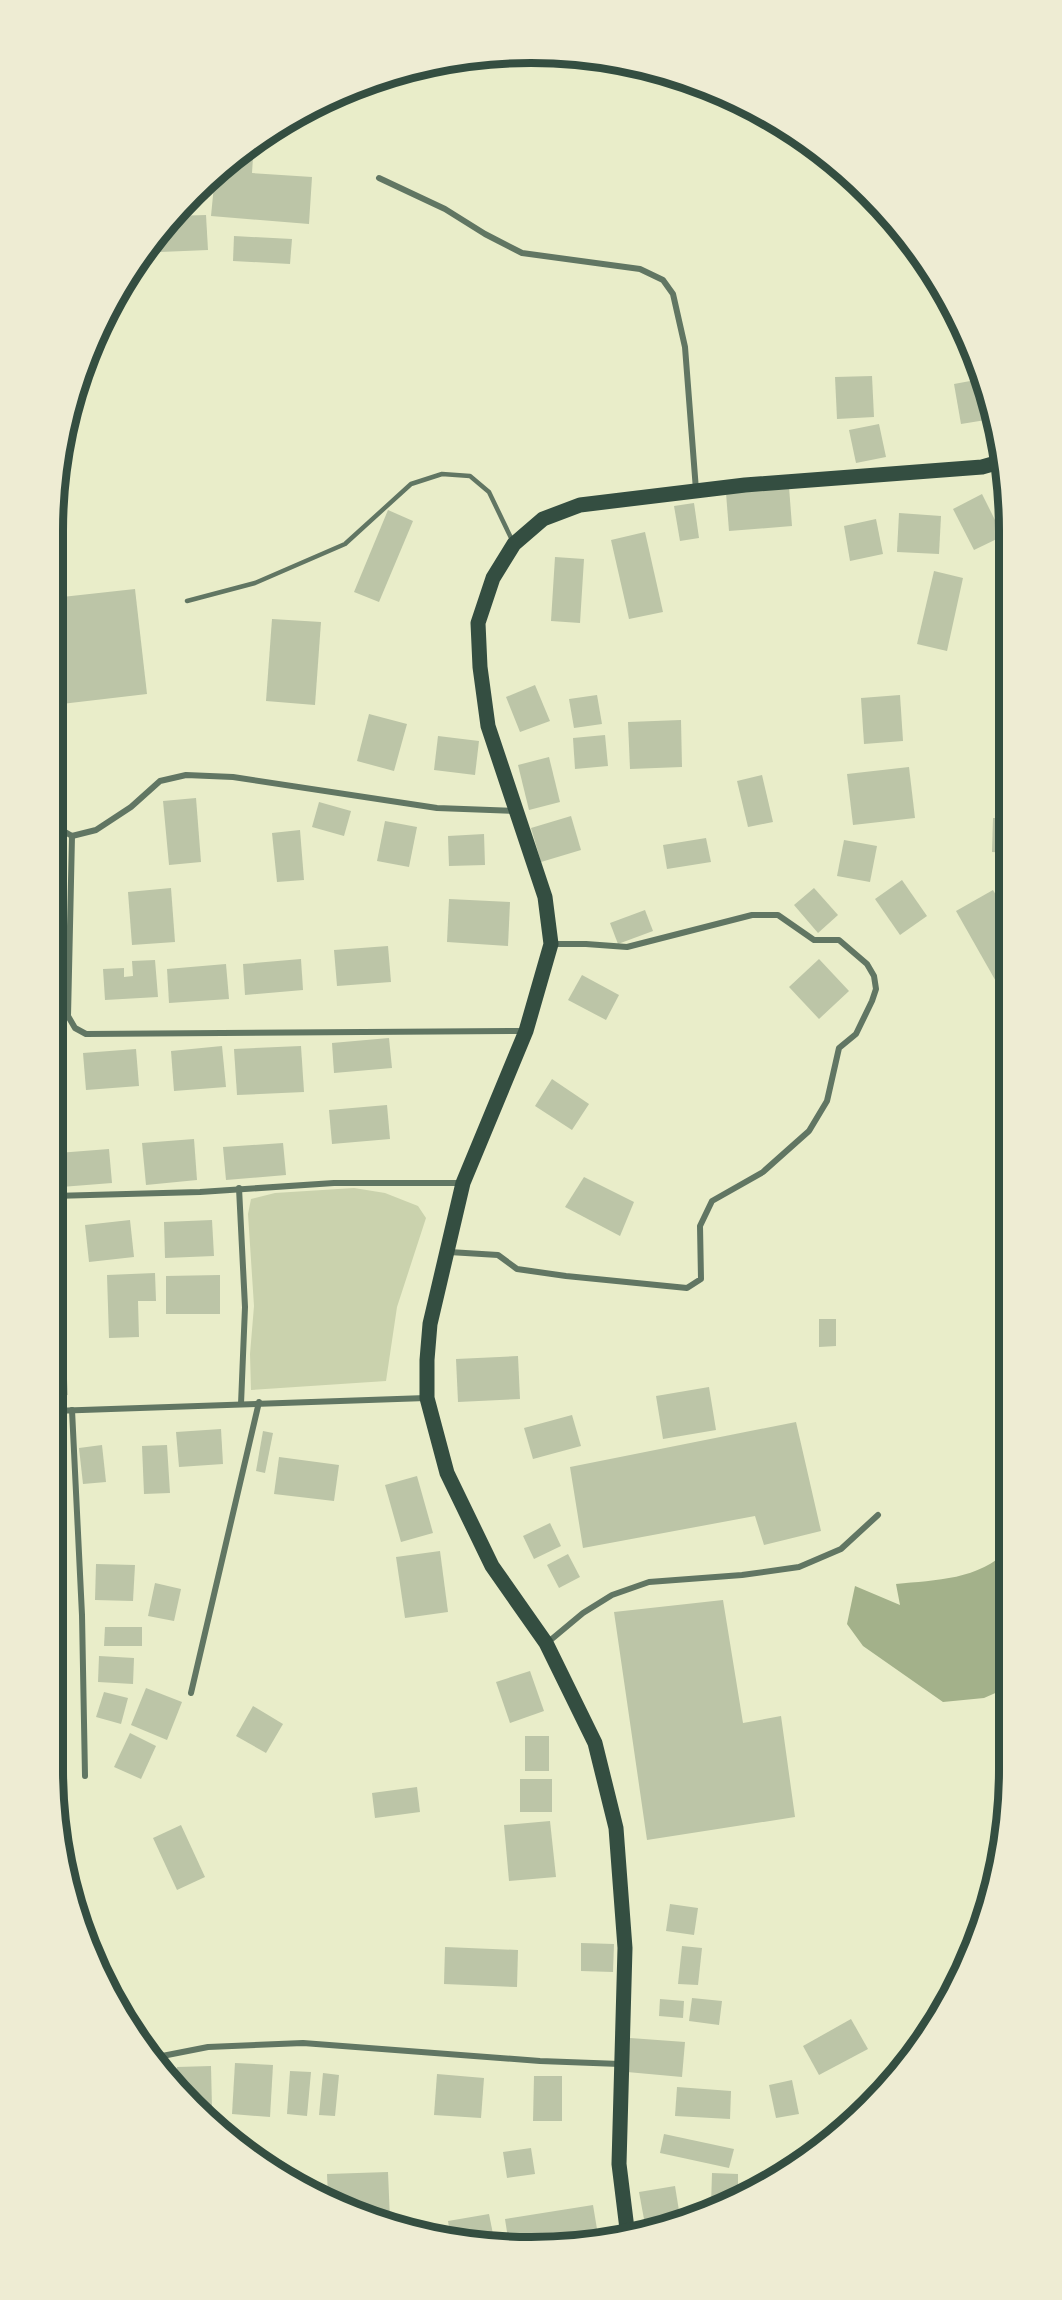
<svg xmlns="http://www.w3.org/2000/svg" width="1062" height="2300" font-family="Barlow,sans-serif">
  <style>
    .green { fill: #cad2ad }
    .water { fill: #a3b18a }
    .building { fill: #bcc5a7 }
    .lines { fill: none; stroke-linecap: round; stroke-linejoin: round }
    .service { stroke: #617663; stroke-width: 4.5 }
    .minor { stroke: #617663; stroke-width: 6 }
    .primary { stroke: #344e41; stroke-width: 15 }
    .rim { fill: none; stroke: #344e41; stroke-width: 8 }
  </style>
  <rect width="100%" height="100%" fill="#e9edc9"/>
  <polygon class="green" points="354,1188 385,1193 418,1206 426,1218 397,1307 386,1381 251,1390 250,1354 254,1306 248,1214 251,1199 275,1193"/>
  <path class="water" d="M1009 1549V1687L984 1698 943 1702 863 1646 847 1624 855 1586 900 1605 896 1584C936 1580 979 1580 1009 1549Z"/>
  <g class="building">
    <polygon points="254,142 252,173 312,177 309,224 211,216 215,175"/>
    <polygon points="206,215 208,250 160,252 159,234 173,216"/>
    <polygon points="234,236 292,239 290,264 233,261"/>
    <polygon points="872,376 874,417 837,419 835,377"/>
    <polygon points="981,379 992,419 961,424 954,384"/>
    <polygon points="879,424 886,457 856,463 849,430"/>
    <polygon points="789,487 792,526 729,531 726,493"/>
    <polygon points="982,494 1003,536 974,550 953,509"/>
    <polygon points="694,503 699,538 680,541 674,506"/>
    <polygon points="388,510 413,521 379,602 354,592"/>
    <polygon points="899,513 941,516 939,554 897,552"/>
    <polygon points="876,519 883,554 850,561 844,526"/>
    <polygon points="645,532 663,612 629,619 611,540"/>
    <polygon points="555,557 584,559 580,623 551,621"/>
    <polygon points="934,571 963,578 947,651 917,644"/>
    <polygon points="135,589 147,694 53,705 53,598"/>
    <polygon points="272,619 321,622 315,705 266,701"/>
    <polygon points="535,685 550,721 520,732 506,697"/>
    <polygon points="597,695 602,724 574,728 569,699"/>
    <polygon points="900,695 903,741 864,744 861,698"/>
    <polygon points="369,714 407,724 394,771 357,761"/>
    <polygon points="681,720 682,767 630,769 628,722"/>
    <polygon points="605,735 608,766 575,769 573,738"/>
    <polygon points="438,736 479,741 475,775 434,770"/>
    <polygon points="549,757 560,802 529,810 518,765"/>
    <polygon points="909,767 915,818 853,825 847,774"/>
    <polygon points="762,775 773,822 748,827 737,781"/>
    <polygon points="196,798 201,862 169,865 163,801"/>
    <polygon points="319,802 351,811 344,836 312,827"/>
    <polygon points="571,816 581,850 541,862 531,828"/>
    <polygon points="993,818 1006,818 1007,853 992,852"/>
    <polygon points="385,821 417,827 409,867 377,861"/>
    <polygon points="300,830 304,880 277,882 272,833"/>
    <polygon points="484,834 485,865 449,866 448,836"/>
    <polygon points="706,838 711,862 667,869 663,845"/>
    <polygon points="844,840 877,846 870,882 837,876"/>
    <polygon points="902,880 927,916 900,935 875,899"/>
    <polygon points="171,888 175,942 132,945 128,892"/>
    <polygon points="814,888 838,915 818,933 794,905"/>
    <polygon points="993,890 1007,914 1007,980 998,985 956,911"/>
    <polygon points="449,899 510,902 508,946 447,942"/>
    <polygon points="645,910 653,931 618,944 610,923"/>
    <polygon points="388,946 391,982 337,986 334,950"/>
    <polygon points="301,959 303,990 245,995 243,964"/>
    <polygon points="819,959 849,991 819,1019 789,987"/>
    <polygon points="155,960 158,997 105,1000 103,969 124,968 124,977 133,976 132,961"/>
    <polygon points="226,964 229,999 169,1003 167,969"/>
    <polygon points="582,975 619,995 606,1020 568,1000"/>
    <polygon points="389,1038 392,1068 334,1073 332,1043"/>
    <polygon points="222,1046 226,1087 174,1091 171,1051"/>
    <polygon points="301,1046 304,1092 237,1095 234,1049"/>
    <polygon points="136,1049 139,1086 86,1090 83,1053"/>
    <polygon points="552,1079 589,1104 572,1130 535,1106"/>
    <polygon points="387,1105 390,1139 332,1144 329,1110"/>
    <polygon points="194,1139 197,1180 146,1185 142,1143"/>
    <polygon points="283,1143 286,1175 226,1180 223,1147"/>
    <polygon points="109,1149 112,1183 61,1187 58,1153"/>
    <polygon points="584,1177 634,1202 620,1236 565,1207"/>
    <polygon points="130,1220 134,1257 89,1262 85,1225"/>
    <polygon points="212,1220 214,1256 165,1258 164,1222"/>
    <polygon points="53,1225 60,1225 61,1261 53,1261"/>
    <polygon points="155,1273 156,1301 138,1301 139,1337 109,1338 107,1275"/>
    <polygon points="220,1275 220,1314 166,1314 166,1276"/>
    <polygon points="819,1319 836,1319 836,1346 819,1347"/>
    <polygon points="518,1356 520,1399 458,1402 456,1359"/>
    <polygon points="66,1364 68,1395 53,1396 53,1365"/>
    <polygon points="709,1387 716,1430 663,1439 656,1396"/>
    <polygon points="572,1415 581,1446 533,1459 524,1428"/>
    <polygon points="796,1422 821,1531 764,1545 755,1516 583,1548 570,1467"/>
    <polygon points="221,1429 223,1464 179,1467 176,1432"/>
    <polygon points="263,1431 273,1433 265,1473 256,1471"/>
    <polygon points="102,1445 106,1482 83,1484 79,1448"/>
    <polygon points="167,1445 170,1493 144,1494 142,1446"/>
    <polygon points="279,1457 339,1465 334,1501 274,1494"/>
    <polygon points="417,1476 433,1533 401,1542 385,1485"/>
    <polygon points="550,1523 561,1546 534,1559 523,1536"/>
    <polygon points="440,1551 448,1612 405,1618 396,1557"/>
    <polygon points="568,1554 580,1577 559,1588 547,1565"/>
    <polygon points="96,1564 135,1565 133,1601 95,1600"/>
    <polygon points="155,1583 181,1589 174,1621 148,1616"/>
    <polygon points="723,1600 743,1723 781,1716 795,1817 647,1840 614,1612"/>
    <polygon points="105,1627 142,1627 142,1646 104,1646"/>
    <polygon points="99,1656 134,1658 133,1684 98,1682"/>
    <polygon points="530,1671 544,1711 510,1723 496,1682"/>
    <polygon points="146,1688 182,1702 167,1740 131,1725"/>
    <polygon points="104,1692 128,1698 121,1724 96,1717"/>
    <polygon points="253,1706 283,1724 266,1753 236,1736"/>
    <polygon points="130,1733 156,1746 141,1779 114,1767"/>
    <rect x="525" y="1736" width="24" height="35"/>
    <rect x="520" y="1779" width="32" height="33"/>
    <polygon points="417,1787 420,1812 375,1818 372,1793"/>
    <polygon points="550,1821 556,1877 509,1881 504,1825"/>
    <polygon points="181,1825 205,1877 177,1890 153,1838"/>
    <polygon points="670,1904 698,1908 694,1935 666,1931"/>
    <polygon points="581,1943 614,1944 613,1972 581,1971"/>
    <polygon points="682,1946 702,1948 698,1985 678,1984"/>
    <polygon points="445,1947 518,1950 517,1987 444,1984"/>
    <polygon points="692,1998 722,2001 719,2025 689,2021"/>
    <polygon points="660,1999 684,2001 683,2018 659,2016"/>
    <polygon points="851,2019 868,2049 819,2075 803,2046"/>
    <polygon points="630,2038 685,2042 682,2077 627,2072"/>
    <polygon points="235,2063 273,2065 270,2117 232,2114"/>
    <polygon points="211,2066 212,2109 202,2109 178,2090 177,2067"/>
    <polygon points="290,2071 311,2072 307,2116 287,2114"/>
    <polygon points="323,2073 339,2075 335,2116 319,2115"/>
    <polygon points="437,2074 484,2078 481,2118 434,2115"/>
    <polygon points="534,2076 562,2076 562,2121 533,2121"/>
    <polygon points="792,2080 799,2114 776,2118 769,2085"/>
    <polygon points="677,2087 731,2091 730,2119 675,2116"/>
    <polygon points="664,2134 734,2149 729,2168 660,2153"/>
    <polygon points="531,2148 535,2174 507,2178 503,2152"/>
    <polygon points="388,2172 390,2220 328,2197 327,2174"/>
    <polygon points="712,2173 738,2174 738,2196 711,2206"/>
    <polygon points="675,2186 680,2217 646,2230 639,2192"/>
    <polygon points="593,2205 599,2241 531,2247 509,2245 505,2219"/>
    <polygon points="489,2214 493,2234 451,2240 448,2221"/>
  </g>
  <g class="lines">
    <polyline class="service" points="187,601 255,583 345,544 411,484 442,474 470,476 489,492 513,542"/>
    <g class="minor">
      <polyline points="379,178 445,209 485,234 522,253 640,269 663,280 673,294 685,347 696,490"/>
      <polyline points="53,825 72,836 96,830 131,807 160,781 186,775 233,777 437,808 514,811"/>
      <polyline points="72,836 68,1016 75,1028 86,1034 524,1031"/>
      <polyline points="239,1188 245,1307 241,1404"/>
      <polyline points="53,1196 200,1192 334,1183 463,1183"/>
      <polyline points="449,1252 498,1255 517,1269 566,1276 687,1288 701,1279 700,1226 712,1201 763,1172 809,1131 827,1101 839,1048 856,1034 872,1001 876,989 874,976 867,964 839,940 814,940 778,915 752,915 627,947 586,944 552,944"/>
      <polyline points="72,1410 82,1615 85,1776"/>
      <polyline points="53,1411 426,1398"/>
      <polyline points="547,1643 583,1613 612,1595 649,1582 742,1575 799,1567 841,1549 878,1515"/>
      <polyline points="191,1693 259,1402"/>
      <polyline points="152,2058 208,2047 303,2043 540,2061 620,2064"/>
    </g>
    <polyline class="primary" points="628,2237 619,2164 625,1948 616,1828 595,1743 546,1643 492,1566 447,1473 427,1398 427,1360 430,1324 463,1183 526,1031 551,944 545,897 488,726 480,667 478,623 493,578 514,544 543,519 580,505 745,485 982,467 1003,461"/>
  </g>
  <path d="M0 0H1062V2300H0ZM531 63H531A468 468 0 0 1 999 531V1769A468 468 0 0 1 531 2237H531A468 468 0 0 1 63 1769V531A468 468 0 0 1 531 63Z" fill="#eeecd3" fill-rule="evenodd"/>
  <path class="rim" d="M531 63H531A468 468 0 0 1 999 531V1769A468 468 0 0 1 531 2237H531A468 468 0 0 1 63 1769V531A468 468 0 0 1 531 63Z"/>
</svg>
